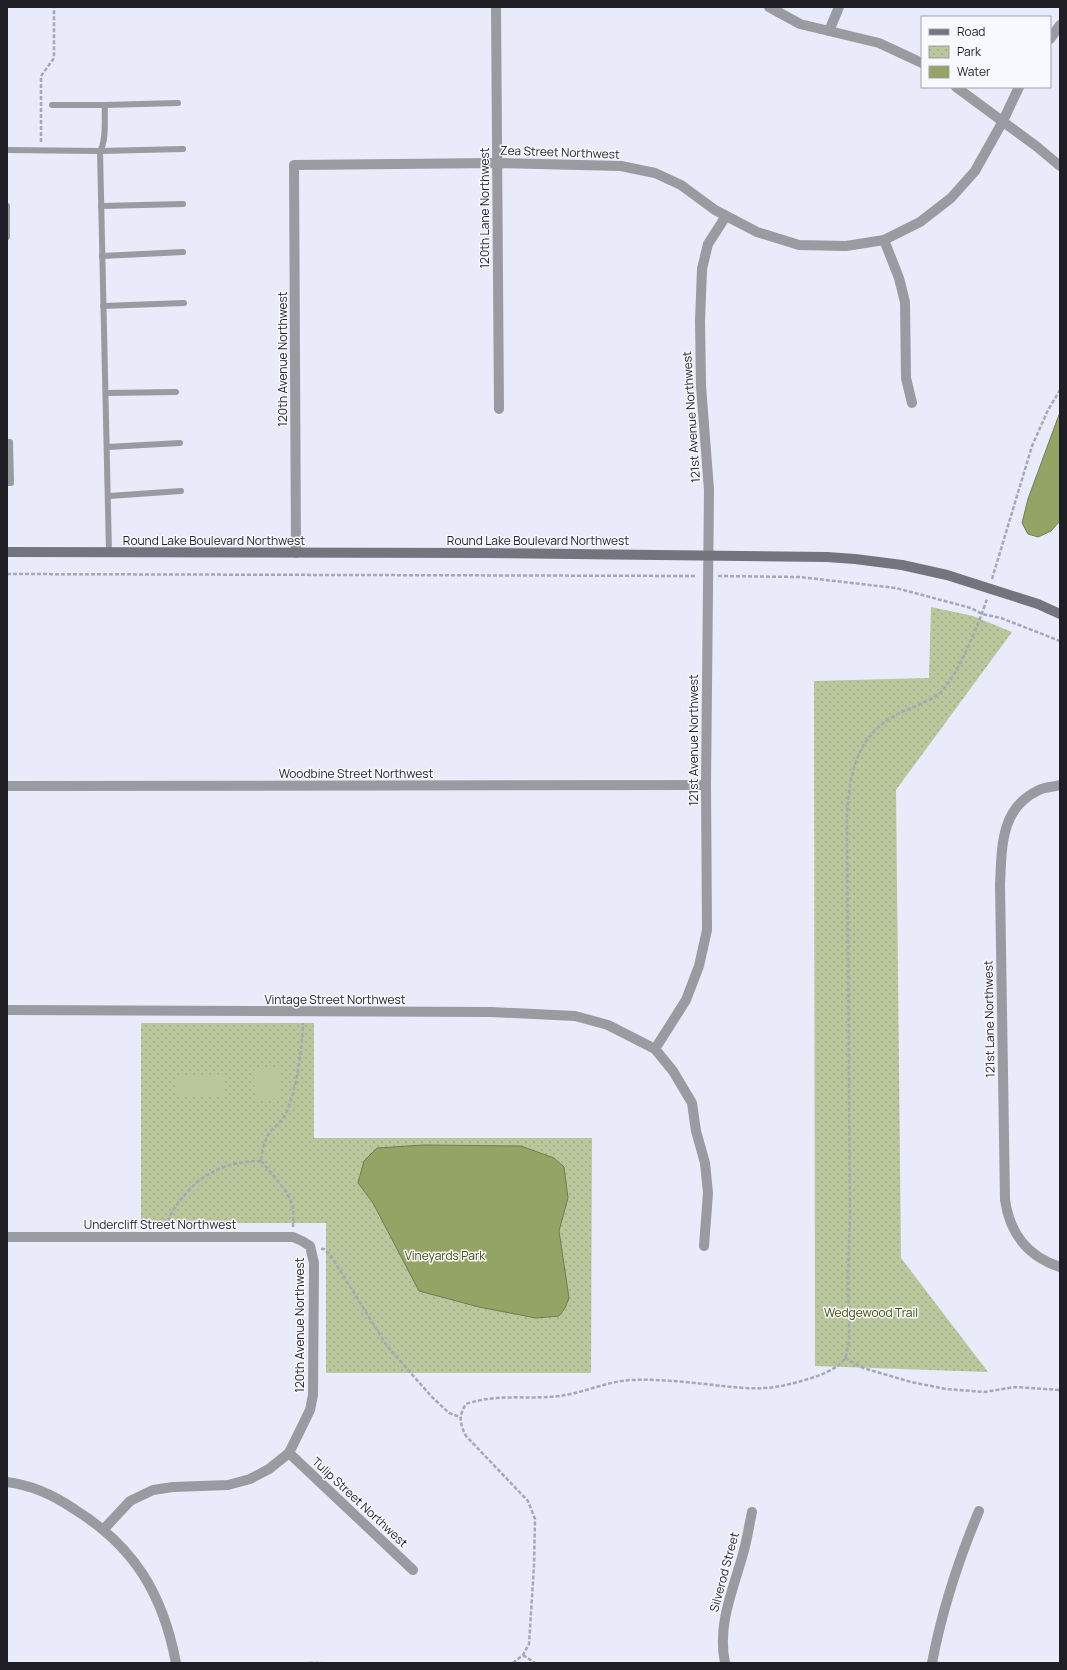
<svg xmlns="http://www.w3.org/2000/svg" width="1067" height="1670" font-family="Manrope,sans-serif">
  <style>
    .park { fill: url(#park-dots) }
    .pitch { fill: #bac69b }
    .water { fill: #94a465; stroke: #717c52 }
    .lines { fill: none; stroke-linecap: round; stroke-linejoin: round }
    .path { stroke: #a7a8b5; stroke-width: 2.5; stroke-dasharray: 4 2; stroke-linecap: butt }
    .lane { stroke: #9a9aa1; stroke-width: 6 }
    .street { stroke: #9a9aa1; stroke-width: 10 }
    .secondary { stroke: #73747e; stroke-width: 10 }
    .labels { text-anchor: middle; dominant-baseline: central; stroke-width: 3; stroke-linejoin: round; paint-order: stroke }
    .street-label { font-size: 12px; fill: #1e1e24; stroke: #f8f8ff }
    .park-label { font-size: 12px; fill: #404e01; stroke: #f8f8ff }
  </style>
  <defs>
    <pattern id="park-dots" width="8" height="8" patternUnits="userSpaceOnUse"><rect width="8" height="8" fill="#bac69b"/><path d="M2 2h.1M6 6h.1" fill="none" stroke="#9faa85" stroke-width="1.8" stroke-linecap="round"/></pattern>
  </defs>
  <rect width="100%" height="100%" fill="#e9eafa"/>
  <g class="park">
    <polygon points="931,607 973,616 1012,632 896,790 901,1258 988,1372 815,1366 814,681 929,678"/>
    <polygon points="141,1023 314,1023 314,1138 592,1138 591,1373 326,1373 326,1223 141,1223"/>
  </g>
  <g class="pitch">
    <polygon points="280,1069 281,1098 255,1099 254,1070"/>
    <polygon points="223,1074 224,1096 176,1097 176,1075"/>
  </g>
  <g class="water">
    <polygon points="1060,412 1060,521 1051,531 1038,537 1028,534 1022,523 1028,499"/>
    <polygon points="424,1145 521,1146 554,1158 564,1167 568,1198 559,1231 569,1298 565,1308 559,1316 536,1318 479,1307 419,1291 373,1203 358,1183 364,1161 377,1148"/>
  </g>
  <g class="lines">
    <g class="path">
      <polyline points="41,142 41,76 54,58 54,7"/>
      <polyline points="7,574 697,576"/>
      <polyline points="718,576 800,577 896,588 971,608 982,614 1001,618 1060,641"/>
      <polyline points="992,579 1032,446 1048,410 1060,390"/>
      <path d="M166 1227C168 1217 173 1210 179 1202 199 1174 226 1161 261 1161"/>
      <path d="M293 1227C293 1221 294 1214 293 1208 290 1192 271 1173 261 1161 262 1152 264 1140 270 1132 276 1126 282 1121 286 1113 297 1089 302 1049 303 1023"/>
      <polyline points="321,1249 324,1249 331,1256 387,1346 432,1397 449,1413 460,1417"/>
      <polyline points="845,1358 863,1368 911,1382 946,1389 984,1392 1015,1387 1060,1390"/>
      <polyline points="523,1655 535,1663"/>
      <polyline points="309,1663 322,1663"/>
      <path d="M513 1663 523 1655 529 1644 534 1566 535 1519 528 1501 466 1436C460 1424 458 1416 466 1404 498 1393 527 1400 559 1396 584 1393 607 1381 632 1380 659 1379 687 1382 714 1385 731 1387 748 1389 765 1388 782 1387 798 1382 815 1377 825 1373 839 1368 845 1358 852 1343 848 1303 848 1286 848 1264 849 1242 850 1219L847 816C849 776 856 737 894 716 907 709 923 704 936 696 956 682 979 623 987 599"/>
    </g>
    <g class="lane">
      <polyline points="52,105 105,105"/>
      <polyline points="7,150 100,151 109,553"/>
      <path d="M100 151C107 141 104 117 105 105L178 103"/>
      <polyline points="100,151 183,149"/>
      <polyline points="7,206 7,237"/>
      <polyline points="101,206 183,204"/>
      <polyline points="102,256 183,252"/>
      <polyline points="103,306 184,303"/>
      <polyline points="106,393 176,392"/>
      <polyline points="7,442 10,442 11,483 7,483"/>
      <polyline points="107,447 180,443"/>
      <polyline points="109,496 181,491"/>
    </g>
    <g class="street">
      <polyline points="496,7 499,409"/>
      <polyline points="769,7 800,24 879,43 922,63"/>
      <polyline points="829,31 839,7"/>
      <polyline points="1050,39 1060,25"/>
      <polyline points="956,87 1036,146 1060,166"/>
      <polyline points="884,240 899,278 905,302 906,378 912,403"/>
      <polyline points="296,553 294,165 497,163 621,166 655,173 681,185 715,210 757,232 799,245 846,246 884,240 920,222 951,198 975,171 1003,121 1019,87"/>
      <path d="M1060 785C1053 787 1045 787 1039 790 1000 808 1002 847 1000 884L1005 1200C1010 1234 1027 1256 1060 1267"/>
      <polyline points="7,786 706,785"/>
      <polyline points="7,1010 491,1012 575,1016 608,1025 655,1049"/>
      <polyline points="7,1237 293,1237 302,1241 310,1246 314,1263 313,1395 310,1410 289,1453 269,1469 250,1479 228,1485 173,1487 153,1490 130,1501 104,1529"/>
      <polyline points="704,1246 708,1193 705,1163 696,1131 692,1103 673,1071 655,1049 686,1000 699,966 707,930 706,785 709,490 701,386 700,321 702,269 708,244 726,216"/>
      <polyline points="289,1453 413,1570"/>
      <path d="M7 1482C31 1485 55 1496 74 1509 134 1546 163 1594 176 1663"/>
      <path d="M725 1663C717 1625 733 1590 743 1554 747 1540 749 1526 752 1512"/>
      <path d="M932 1663C942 1610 958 1561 979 1511"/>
    </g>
    <polyline class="secondary" points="7,552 483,553 827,557 855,559 902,565 947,575 1038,604 1060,614"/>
  </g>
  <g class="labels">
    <g class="street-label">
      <text transform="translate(560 152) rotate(2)">Zea Street Northwest</text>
      <text transform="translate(484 208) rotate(-90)">120th Lane Northwest</text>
      <text transform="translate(282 359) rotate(-90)">120th Avenue Northwest</text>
      <text transform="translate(691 417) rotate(-94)">121st Avenue Northwest</text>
      <text x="214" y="540">Round Lake Boulevard Northwest</text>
      <text x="538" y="540">Round Lake Boulevard Northwest</text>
      <text transform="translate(693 740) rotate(-90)">121st Avenue Northwest</text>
      <text x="356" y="773">Woodbine Street Northwest</text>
      <text x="335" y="999">Vintage Street Northwest</text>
      <text transform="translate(989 1019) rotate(-91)">121st Lane Northwest</text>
      <text x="160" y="1224">Undercliff Street Northwest</text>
      <text transform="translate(299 1325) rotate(-90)">120th Avenue Northwest</text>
      <text transform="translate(360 1502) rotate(43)">Tulip Street Northwest</text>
      <text transform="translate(724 1572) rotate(-75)">Silverod Street</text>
    </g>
    <g class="park-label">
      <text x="445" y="1255">Vineyards Park</text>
      <text x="871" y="1312">Wedgewood Trail</text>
    </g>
  </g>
  <rect width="1067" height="1670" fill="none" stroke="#1e1e24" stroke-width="16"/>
  <rect x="921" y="16" width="130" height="72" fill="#f8f8ff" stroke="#a1a1a7"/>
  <rect x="929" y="29" width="20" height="6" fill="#73747e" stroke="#a1a1a7"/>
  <text x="957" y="36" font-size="12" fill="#1e1e24">Road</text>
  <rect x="929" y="46" width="20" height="12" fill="url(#park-dots)" stroke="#a1a1a7"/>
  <text x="957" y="56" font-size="12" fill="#1e1e24">Park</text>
  <rect x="929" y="66" width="20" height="12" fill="#94a465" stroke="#a1a1a7"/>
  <text x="957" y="76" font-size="12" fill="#1e1e24">Water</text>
</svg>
